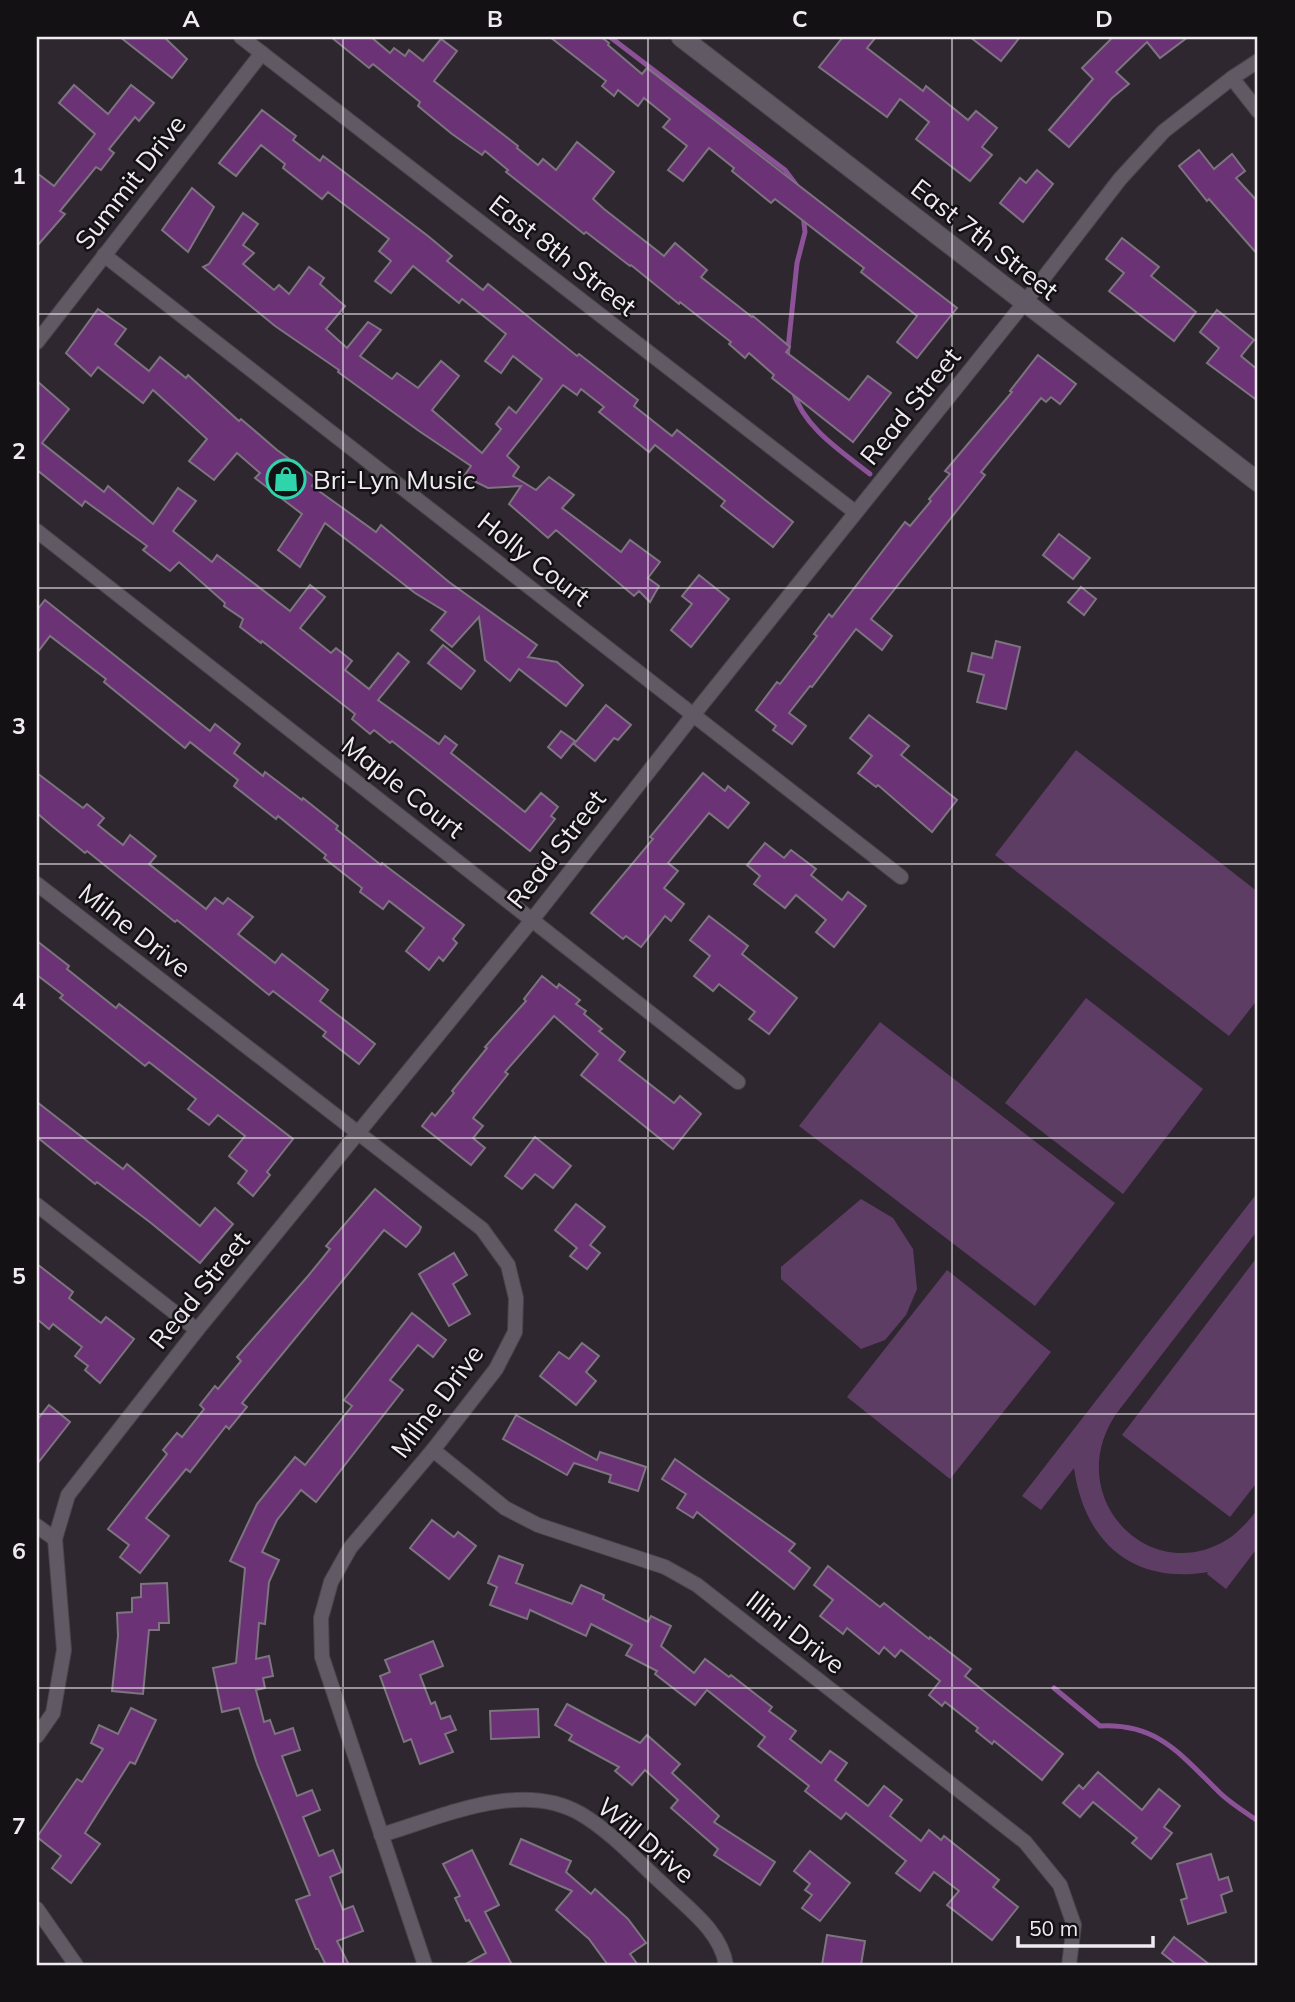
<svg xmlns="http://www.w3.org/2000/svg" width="1295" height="2002" font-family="Mulish,sans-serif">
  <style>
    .green { fill: #5e3d65 }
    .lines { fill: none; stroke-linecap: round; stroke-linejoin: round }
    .stream { stroke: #8c5298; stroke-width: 5 }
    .building { fill: #6b3376; stroke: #7c747e; stroke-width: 2 }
    .street-casing { stroke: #4a454b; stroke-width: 16 }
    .secondary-casing { stroke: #4a454b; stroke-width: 21 }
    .street { stroke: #615963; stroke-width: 14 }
    .secondary { stroke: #615963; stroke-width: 19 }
    .grid { fill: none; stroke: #f0ebf1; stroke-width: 2; stroke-opacity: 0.55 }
    .labels { text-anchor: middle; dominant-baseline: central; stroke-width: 5; stroke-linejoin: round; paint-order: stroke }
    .street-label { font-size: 26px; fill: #f0ebf1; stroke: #141115 }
    .poi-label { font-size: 26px; fill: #f0ebf1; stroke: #141115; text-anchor: start }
    .neatline { fill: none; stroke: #f0ebf1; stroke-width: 2.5 }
    .grid-label { font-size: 23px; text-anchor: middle; font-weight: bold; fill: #f0ebf1 }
  </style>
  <rect width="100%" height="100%" fill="#2e272f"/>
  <g class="green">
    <polygon points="1076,750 1258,892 1258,999 1229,1036 995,855"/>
    <polygon points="1086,998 1203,1089 1123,1194 1005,1103"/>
    <polygon points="880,1022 1115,1203 1035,1306 799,1126"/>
    <path d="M1258 1192V1230L1116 1414C1061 1496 1149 1589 1228 1539 1240 1531 1249 1520 1258 1509V1547L1226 1589 1207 1574 1208 1572C1132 1585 1084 1541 1074 1468L1041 1510 1022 1496Z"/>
    <polygon points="861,1199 893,1218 913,1249 917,1289 906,1315 885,1340 861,1349 781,1279 781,1267"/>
    <polygon points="1258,1256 1258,1481 1230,1517 1122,1435"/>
    <polygon points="947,1270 1051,1352 950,1479 847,1397"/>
  </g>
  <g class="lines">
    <g class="stream">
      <polyline points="610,37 785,170 797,186"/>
      <polyline points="787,358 797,263 805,232 803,215"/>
      <path d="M793 391C804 428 841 451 870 474"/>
      <path d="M1054 1688 1100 1726C1158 1723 1181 1755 1219 1792 1230 1803 1245 1812 1258 1821"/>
    </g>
  </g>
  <g class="building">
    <polygon points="120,37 164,37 187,59 172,78"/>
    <polygon points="331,37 371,37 390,53 394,48 405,56 409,50 423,61 441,39 457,51 434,81 518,146 517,148 538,165 543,159 556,170 577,142 614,172 593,199 604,209 664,256 675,243 707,270 701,277 752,317 753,316 790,347 786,352 849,400 868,376 891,393 853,442 772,378 774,375 749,353 745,358 729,344 731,342 680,302 679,304 631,265 630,266 586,232 584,234 506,172 508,170 485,151 482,155 452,134 418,106 420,102 373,64 369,68"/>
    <polygon points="550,37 601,37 609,43 608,45 642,74 647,68 957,308 917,358 897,342 917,316 861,272 864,268 775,199 771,203 732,171 734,168 709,148 683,181 668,170 687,146 663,127 670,119 644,98 638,106 618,90 614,96 602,86 606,81"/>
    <polygon points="843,37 876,37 867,48 923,91 926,86 968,120 976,111 997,128 982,147 992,155 970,181 916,139 929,122 900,99 887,117 819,67"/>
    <polygon points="970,37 1020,37 1001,61"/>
    <polygon points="1113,37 1188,37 1160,58 1147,42 1116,72 1129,84 1112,98 1069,147 1049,130 1093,79 1082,68"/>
    <polygon points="74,85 108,114 131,85 154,103 139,121 135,117 109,149 114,153 101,170 96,167 60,211 65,214 37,246 37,173 54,186 95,134 59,103"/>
    <polygon points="262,110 296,136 293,140 320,161 323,156 428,236 452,256 447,261 483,290 488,284 577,356 579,354 638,400 634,406 672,436 677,430 793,522 773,547 721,506 725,501 655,445 649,452 599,412 604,407 581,389 577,395 563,385 507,456 519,467 513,476 536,490 549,477 574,495 562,508 621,552 630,540 660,562 648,578 659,586 650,602 639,591 634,596 556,530 548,538 509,504 521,486 488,488 464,476 471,466 419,431 338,372 339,370 275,326 203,267 209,264 243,213 258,224 243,245 254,253 243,264 274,290 279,285 289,294 309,267 324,278 320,284 345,306 326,329 347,348 368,322 381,330 360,356 392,379 397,373 418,388 441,361 459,376 432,410 482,453 501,429 496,424 509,407 516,413 542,379 513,356 501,373 485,361 506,334 462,299 459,303 413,266 391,293 375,281 391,261 379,251 389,239 328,192 322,199 283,168 285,164 261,145 236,176 219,163"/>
    <polygon points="1199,150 1214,169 1232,154 1245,171 1236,178 1258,202 1258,255 1209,199 1207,201 1179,166"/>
    <polygon points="1037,170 1053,184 1023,222 1000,203 1020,178 1026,183"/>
    <polygon points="192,188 214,207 188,252 162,230"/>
    <polygon points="1122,238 1159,267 1151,276 1196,312 1174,341 1109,291 1124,273 1106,259"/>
    <polygon points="98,309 126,329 115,344 149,371 160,357 186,378 188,375 239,421 241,419 277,450 317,479 312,486 376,532 381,525 449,582 537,645 528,657 557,662 583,685 566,706 519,669 510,681 485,660 479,617 452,647 431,630 446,612 415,593 325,523 300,567 278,550 302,514 255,478 260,473 237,453 214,480 189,461 207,439 153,390 143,403 98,367 91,376 66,353"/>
    <polygon points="1217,310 1254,340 1241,356 1258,370 1258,401 1207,363 1219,348 1200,332"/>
    <polygon points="1038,355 1076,384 1060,404 1051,397 1046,402 1041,398 981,472 985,475 871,619 892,636 882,650 856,629 812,687 810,686 789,713 806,726 792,744 773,730 776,726 756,710 777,682 780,684 817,636 814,634 829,614 832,617 905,522 910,526 931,501 929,499 950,474 945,471 1012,392 1010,391"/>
    <polygon points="37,381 69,409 42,443 104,492 108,486 153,524 178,488 196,501 173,531 212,562 217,555 290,611 310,585 325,597 300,628 331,653 336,648 352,661 345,670 369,689 398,653 409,662 378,700 439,744 445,736 457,745 451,753 525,812 541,793 558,807 551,816 555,819 530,851 392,741 390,743 374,730 370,734 352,719 355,714 262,641 261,643 240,627 243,619 224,606 225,603 179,562 170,571 143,550 147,546 85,501 82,506 37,470"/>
    <polygon points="1059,534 1090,558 1073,579 1043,555"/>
    <polygon points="699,575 729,599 691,647 671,630 692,604 682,596"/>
    <polygon points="1081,587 1096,599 1084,615 1068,602"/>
    <polygon points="45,600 210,731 215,724 240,744 234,753 263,776 265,772 302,800 303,798 338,826 336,829 381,865 382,863 464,925 453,939 457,943 443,961 439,957 429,970 406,951 424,928 389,901 383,909 360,892 362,888 324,858 326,855 278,816 276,819 234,786 238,780 190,742 185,748 104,682 106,679 50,636 37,653 37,610"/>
    <polygon points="996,641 1020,647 1006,709 977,702 984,675 968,671 972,653 992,658"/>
    <polygon points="443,645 475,671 461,689 428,663"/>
    <polygon points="606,705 631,725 618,740 614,738 595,761 574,744"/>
    <polygon points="869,715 909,746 901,755 957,800 932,832 878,785 876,787 858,773 872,756 850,738"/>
    <polygon points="561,731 575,741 561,758 548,747"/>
    <polygon points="37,773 83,808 87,804 104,818 98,825 123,845 130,835 156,856 149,864 206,909 215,898 223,904 228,898 253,917 238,934 275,963 282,954 328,990 320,1001 375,1044 359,1064 323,1036 326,1032 273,991 269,995 177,920 175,922 87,851 85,853 52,826 37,813"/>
    <polygon points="703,773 725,791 728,786 749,803 728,828 709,813 668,863 678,871 664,888 684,904 671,921 665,916 641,947 626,936 623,939 591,913 653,839 650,837"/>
    <polygon points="765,843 784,858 791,850 816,869 811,875 842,900 848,892 866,906 834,947 816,932 826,920 796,895 785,908 754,884 760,876 747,865"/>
    <polygon points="709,916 748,946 742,954 797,998 769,1034 749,1019 755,1012 719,984 713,991 694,976 710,956 690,940"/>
    <polygon points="37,941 69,966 67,969 116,1008 119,1004 293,1139 267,1172 270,1175 253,1196 238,1183 247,1171 229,1156 245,1136 218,1115 209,1125 188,1109 196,1099 149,1062 145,1066 60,998 63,995 37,975"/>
    <polygon points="542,976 557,988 559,984 580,1000 576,1004 586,1011 584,1014 602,1029 599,1031 625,1052 619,1060 674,1103 680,1096 701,1114 673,1149 581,1075 598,1054 554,1016 505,1072 508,1074 473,1118 483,1126 473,1138 485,1148 471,1165 422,1126 432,1113 435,1116 454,1093 452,1091 487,1048 485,1047 526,1001 524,999"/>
    <polygon points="37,1102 123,1169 127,1164 200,1226 215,1208 233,1224 200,1263 151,1223 97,1182 95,1184 37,1137"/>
    <polygon points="535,1137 571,1166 553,1188 535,1174 522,1189 505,1176"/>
    <polygon points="375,1189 421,1227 419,1232 406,1247 384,1230 242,1403 247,1407 229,1429 226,1426 190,1472 186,1469 146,1518 169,1536 140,1573 120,1557 129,1545 108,1529 167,1454 163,1450 177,1433 182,1437 204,1409 200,1405 215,1386 218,1389 241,1361 237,1357 308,1276 330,1249 326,1246"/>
    <polygon points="576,1204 605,1227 590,1245 600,1253 587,1269 570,1256 577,1248 555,1230"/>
    <polygon points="454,1253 467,1275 453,1284 470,1314 449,1326 419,1274"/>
    <polygon points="37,1264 73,1292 69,1298 101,1323 106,1317 134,1339 100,1383 85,1370 88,1366 75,1356 82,1347 53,1324 49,1329 37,1319"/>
    <polygon points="412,1313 446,1340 433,1357 418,1345 390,1380 403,1390 316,1502 301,1490 277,1520 262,1552 279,1560 269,1582 265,1624 259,1623 256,1659 269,1656 273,1676 263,1678 265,1688 256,1690 264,1722 270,1720 275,1734 293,1728 300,1750 282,1756 297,1796 312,1790 320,1810 303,1817 319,1856 333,1850 342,1872 330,1877 343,1910 353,1906 363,1931 337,1941 349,1965 326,1965 318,1949 316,1949 296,1900 310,1895 257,1764 239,1708 222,1712 213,1668 236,1663 245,1568 230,1561 257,1504 295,1457 305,1465 352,1406 344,1400"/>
    <polygon points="582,1343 599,1356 586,1372 596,1381 576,1405 540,1376 559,1352 569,1359"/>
    <polygon points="49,1405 70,1422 37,1464 37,1420"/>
    <polygon points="516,1415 597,1460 600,1452 646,1467 638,1491 609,1482 611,1475 574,1463 567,1475 503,1439"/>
    <polygon points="675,1459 795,1544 789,1551 810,1568 794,1589 697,1512 693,1518 677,1508 686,1494 662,1479"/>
    <polygon points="432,1520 454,1537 458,1532 476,1546 449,1579 410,1548"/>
    <polygon points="499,1556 523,1565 516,1583 572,1604 581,1585 604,1595 603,1599 648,1622 651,1616 671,1626 661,1646 694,1673 705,1659 729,1677 731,1675 772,1707 769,1711 796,1731 790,1739 821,1763 830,1751 847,1763 835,1780 868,1806 884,1786 902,1800 890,1816 921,1841 929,1830 941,1840 944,1836 999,1880 993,1887 1018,1907 992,1940 947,1905 959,1891 934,1872 920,1891 896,1873 906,1861 846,1813 841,1819 805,1791 809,1786 758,1746 765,1737 707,1690 695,1705 655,1674 657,1671 626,1655 632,1645 591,1624 586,1636 530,1610 527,1619 490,1605 497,1587 488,1583"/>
    <polygon points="828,1566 880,1607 884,1603 929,1639 930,1637 971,1669 965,1676 1063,1754 1042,1780 994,1741 992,1744 976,1731 978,1728 945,1702 942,1706 929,1695 940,1681 901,1650 895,1657 884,1647 879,1654 847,1628 843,1634 820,1616 833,1600 814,1585"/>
    <polygon points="167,1583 169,1623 159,1623 159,1630 149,1630 143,1694 112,1691 118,1636 117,1613 132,1612 132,1598 141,1597 141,1584"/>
    <polygon points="433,1641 443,1666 420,1675 431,1704 435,1702 441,1719 450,1716 456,1730 445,1734 453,1752 420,1764 411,1739 404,1742 380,1676 390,1672 385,1660"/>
    <polygon points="567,1704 640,1743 647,1735 680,1764 672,1773 719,1816 714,1822 775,1862 760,1885 714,1855 718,1849 671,1808 678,1800 645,1770 632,1785 615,1771 619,1767 569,1740 572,1735 555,1725"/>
    <polygon points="131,1708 156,1720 135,1764 130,1762 85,1833 100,1844 71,1883 52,1868 61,1856 37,1837 77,1779 82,1782 103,1749 91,1743 99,1725 118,1734"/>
    <polygon points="538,1709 539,1737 491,1739 490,1711"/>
    <polygon points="1098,1772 1142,1810 1159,1789 1180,1806 1164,1827 1172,1833 1151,1859 1132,1843 1137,1838 1093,1802 1080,1817 1063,1803 1079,1785 1083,1789"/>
    <polygon points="521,1839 571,1861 566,1872 591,1894 595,1889 628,1919 646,1943 630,1954 638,1965 608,1965 589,1939 556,1910 572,1891 510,1864"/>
    <polygon points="472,1850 499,1905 485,1912 512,1965 464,1965 486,1953 469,1920 466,1921 455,1898 460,1896 443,1864"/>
    <polygon points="810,1851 850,1883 820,1921 802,1908 812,1895 805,1890 810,1884 794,1871"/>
    <polygon points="1211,1854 1219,1880 1228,1877 1232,1891 1221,1895 1226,1912 1188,1924 1181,1900 1187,1898 1177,1864"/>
    <polygon points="827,1935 865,1941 861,1965 822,1965"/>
    <polygon points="1174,1937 1210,1965 1177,1965 1162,1953"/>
  </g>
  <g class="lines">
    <g class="street-casing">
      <g id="street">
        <polyline points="241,37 855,512"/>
        <polyline points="1232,78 1258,111"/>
        <polyline points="104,255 901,877"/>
        <polyline points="37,342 262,53"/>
        <polyline points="37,531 738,1082"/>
        <polyline points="37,884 482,1229 508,1265 516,1298 515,1332 496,1369 433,1450 350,1548 331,1582 321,1618 322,1657 425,1965"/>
        <polyline points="37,1205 197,1330"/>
        <polyline points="433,1450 505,1508 538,1525 665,1567 697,1585 1025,1842 1060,1885 1074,1925 1069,1965"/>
        <polyline points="37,1526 55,1539"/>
        <polyline points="37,1736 53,1713 64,1650 55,1539 68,1495 197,1330 532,920 694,714 1025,302 1120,179 1164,131 1232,78 1258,61"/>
        <path d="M381 1835C442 1817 521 1779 581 1814 613 1833 639 1863 666 1887 689 1909 721 1932 726 1965"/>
        <polyline points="37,1909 76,1965"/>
      </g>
    </g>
    <g class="secondary-casing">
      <polyline id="secondary" points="681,37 1258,482"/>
    </g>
    <use href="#street" class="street"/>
    <use href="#secondary" class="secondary"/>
  </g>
  <path class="grid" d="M343 37V1965M648 37V1965M952 37V1965M37 314H1258M37 588H1258M37 864H1258M37 1138H1258M37 1414H1258M37 1688H1258"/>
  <defs>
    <g id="shop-ring" transform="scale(2.0125)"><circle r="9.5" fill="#141115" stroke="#2fd4aa" stroke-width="1.5"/><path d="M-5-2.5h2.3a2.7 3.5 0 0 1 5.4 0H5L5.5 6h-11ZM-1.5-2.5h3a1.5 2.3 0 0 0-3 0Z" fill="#2fd4aa"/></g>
  </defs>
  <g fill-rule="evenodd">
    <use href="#shop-ring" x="286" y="479"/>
  </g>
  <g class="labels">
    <g class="street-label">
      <text transform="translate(130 182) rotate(-52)">Summit Drive</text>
      <text transform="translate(985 239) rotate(38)">East 7th Street</text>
      <text transform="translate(563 255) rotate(38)">East 8th Street</text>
      <text transform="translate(910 406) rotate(-51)">Read Street</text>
      <text transform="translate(534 559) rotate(38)">Holly Court</text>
      <text transform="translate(403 787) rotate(38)">Maple Court</text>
      <text transform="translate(556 849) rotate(-52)">Read Street</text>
      <text transform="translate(135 930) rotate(38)">Milne Drive</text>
      <text transform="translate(199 1290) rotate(-51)">Read Street</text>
      <text transform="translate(437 1401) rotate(-53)">Milne Drive</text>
      <text transform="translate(796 1632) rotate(38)">Illini Drive</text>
      <text transform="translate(646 1840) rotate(40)">Will Drive</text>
    </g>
    <g class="poi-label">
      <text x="313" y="479">Bri-Lyn Music</text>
    </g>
  </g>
  <rect width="1295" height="2002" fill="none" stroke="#141115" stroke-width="77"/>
  <path d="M1018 1936v10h135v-10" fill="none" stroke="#f0ebf1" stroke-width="3.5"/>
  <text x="1029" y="1936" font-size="21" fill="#f0ebf1" stroke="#141115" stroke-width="5" paint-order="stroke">50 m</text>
  <rect x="38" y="38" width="1218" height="1926" class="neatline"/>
  <g class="grid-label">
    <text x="191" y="27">A</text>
    <text x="495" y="27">B</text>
    <text x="800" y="27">C</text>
    <text x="1104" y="27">D</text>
    <text x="19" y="184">1</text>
    <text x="19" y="459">2</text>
    <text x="19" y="734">3</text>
    <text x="19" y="1009">4</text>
    <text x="19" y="1284">5</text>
    <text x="19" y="1559">6</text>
    <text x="19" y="1834">7</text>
  </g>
</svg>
